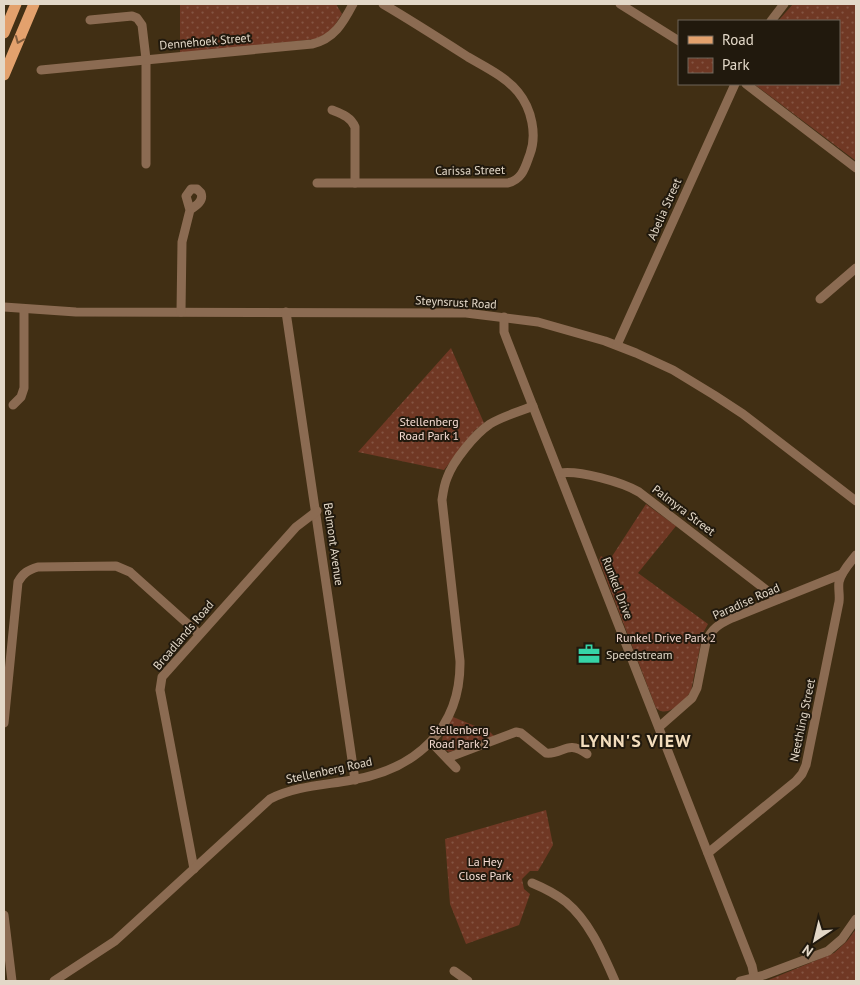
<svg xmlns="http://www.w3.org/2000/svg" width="860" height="985" font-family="'PT Sans',sans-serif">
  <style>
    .park { fill: url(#park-dots) }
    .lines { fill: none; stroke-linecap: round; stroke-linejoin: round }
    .minor { stroke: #8b6b52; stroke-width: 9 }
    .major { stroke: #e3a16d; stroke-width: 11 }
    .oneway { stroke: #825d3d }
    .labels { text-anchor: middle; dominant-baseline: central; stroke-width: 4; stroke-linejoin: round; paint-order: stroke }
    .street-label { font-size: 12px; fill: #e3d8c8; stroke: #21190d }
    .park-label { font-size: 12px; fill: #f6ddd4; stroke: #21190d }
    .poi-label { font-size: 12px; fill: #e3d8c8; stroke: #21190d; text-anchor: start }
    .district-label { font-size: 18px; font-weight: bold; letter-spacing: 1px; fill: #f3ddbd; stroke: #21190d }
  </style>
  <defs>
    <pattern id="park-dots" width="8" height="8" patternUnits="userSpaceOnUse" patternTransform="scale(1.25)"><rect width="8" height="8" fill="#703824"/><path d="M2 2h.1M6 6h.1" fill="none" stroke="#845442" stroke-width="1.8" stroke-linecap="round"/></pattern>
  </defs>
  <rect width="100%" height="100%" fill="#412f14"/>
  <g class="park">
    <polygon points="180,4 336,4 342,14 331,31 316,39 180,54"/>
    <polygon points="793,4 856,4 856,161 754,84 839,84 839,21 778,21"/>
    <polygon points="451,348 484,423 474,431 444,470 358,452"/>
    <path d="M646 504 676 526 638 573 708 624 703 633 691 691C685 701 667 719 656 708L599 560 601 556 609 561Z"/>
    <path d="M453 717 490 732 495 737 449 752C434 744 447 728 453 717Z"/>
    <polygon points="546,810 553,845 538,871 530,871 522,879 524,889 530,894 519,925 466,944 450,904 445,839"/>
    <polygon points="856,929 856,981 766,981 834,953 847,941"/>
  </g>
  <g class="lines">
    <g class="minor">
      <polyline points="620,4 679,41"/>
      <polyline points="90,20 132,16 137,18 142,25 146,59 146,164"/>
      <polyline points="771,21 784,4"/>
      <path d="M41 70 312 44C334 39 343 23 353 4"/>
      <polyline points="746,84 856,168"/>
      <path d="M332 110C342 114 351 117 355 127V183"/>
      <path d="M317 183H508C523 179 525 167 530 154 537 135 532 109 518 92 506 77 485 67 468 57 440 39 412 21 383 4"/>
      <polyline points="820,299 856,268"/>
      <polyline points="4,307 76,312 466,313 538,322 605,341 636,353 673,370 714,395 743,414 856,501"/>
      <path d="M181 312 182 242 190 210 186 196 191 189H197L201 193C204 201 196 206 190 210"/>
      <polyline points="286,312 355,780"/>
      <polyline points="504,317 504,332 507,340 752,966 755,981"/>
      <polyline points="617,345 735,84"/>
      <polyline points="13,405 21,397 24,388 24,309"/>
      <path d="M560 473C579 470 622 482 639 492L778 599"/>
      <path d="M4 723 18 582C23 573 28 570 38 567L116 566 130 572 199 634"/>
      <path d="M659 727 692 698 697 688 706 642C711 629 719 624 732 618L842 574"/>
      <polyline points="431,742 456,768"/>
      <path d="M447 758 516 732 521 733 546 753C563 755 567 739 587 754"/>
      <path d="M708 853 796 781 802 774 806 765 839 602C840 595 838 589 839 582 841 572 850 563 856 555"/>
      <polyline points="194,869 160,690 162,677 296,527 317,511"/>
      <path d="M532 883C544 888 556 894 566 902 590 922 603 954 615 981"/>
      <polyline points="4,915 12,981"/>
      <polyline points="454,971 468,981"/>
      <path d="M54 981 115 941 270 799C295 786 325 785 352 780 417 769 461 728 460 661L442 500C443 493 444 485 447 478 453 461 475 434 490 424 503 416 519 412 533 406"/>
      <polyline points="740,981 764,975 828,951 842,939 856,919"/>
    </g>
    <g class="major">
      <polyline points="4,33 16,4"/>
      <polyline points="4,75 34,4"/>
    </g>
  </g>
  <defs><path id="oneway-chevron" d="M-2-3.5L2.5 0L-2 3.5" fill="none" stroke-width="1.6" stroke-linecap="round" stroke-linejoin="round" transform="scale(1.25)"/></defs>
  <use class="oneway" href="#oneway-chevron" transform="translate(19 40) rotate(113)"/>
  <defs>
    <g id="office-bare" transform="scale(1.725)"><path d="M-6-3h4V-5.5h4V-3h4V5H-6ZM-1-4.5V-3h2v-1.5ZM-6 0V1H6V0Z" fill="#36d4a7" stroke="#21190d" stroke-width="2.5" paint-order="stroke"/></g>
  </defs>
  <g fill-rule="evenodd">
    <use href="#office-bare" x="589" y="654"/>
  </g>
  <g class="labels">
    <g class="street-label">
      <text transform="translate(205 41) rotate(-5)">Dennehoek Street</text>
      <text transform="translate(470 170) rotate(-1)">Carissa Street</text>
      <text transform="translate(664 209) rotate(-66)">Abelia Street</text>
      <text transform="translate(456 302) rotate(3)">Steynsrust Road</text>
      <text transform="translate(684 510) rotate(37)">Palmyra Street</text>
      <text transform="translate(334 544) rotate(82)">Belmont Avenue</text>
      <text transform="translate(618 588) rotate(69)">Runkel Drive</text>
      <text transform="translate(746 601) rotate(-24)">Paradise Road</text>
      <text transform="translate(183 635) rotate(-50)">Broadlands Road</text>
      <text transform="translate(802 720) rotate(-78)">Neethling Street</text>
      <text transform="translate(329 770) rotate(-12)">Stellenberg Road</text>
    </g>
    <g class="park-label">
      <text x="429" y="421">Stellenberg<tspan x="429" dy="14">Road Park 1</tspan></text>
      <text x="666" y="637">Runkel Drive Park 2</text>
      <text x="459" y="729">Stellenberg<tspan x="459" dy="14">Road Park 2</tspan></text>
      <text x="485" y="861">La Hey<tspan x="485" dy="14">Close Park</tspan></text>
    </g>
    <g class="poi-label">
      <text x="606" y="654">Speedstream</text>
    </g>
    <g class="district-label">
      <text x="636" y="740">LYNN'S VIEW</text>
    </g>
  </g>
  <rect width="860" height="985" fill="none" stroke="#e3d8c8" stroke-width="10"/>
  <rect x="678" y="20" width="162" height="65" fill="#21190d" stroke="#6f6558"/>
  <rect x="688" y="36" width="25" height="8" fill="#e3a16d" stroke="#6f6558"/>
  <text x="722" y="45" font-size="15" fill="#e3d8c8">Road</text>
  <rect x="688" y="58" width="25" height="15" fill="url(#park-dots)" stroke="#6f6558"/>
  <text x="722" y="70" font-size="15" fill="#e3d8c8">Park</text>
  <g transform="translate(815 940) rotate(215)" stroke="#21190d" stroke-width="4" paint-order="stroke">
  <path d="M0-4L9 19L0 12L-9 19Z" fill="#e3d8c8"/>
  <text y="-8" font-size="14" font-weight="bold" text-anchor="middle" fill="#e3d8c8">N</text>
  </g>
</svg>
